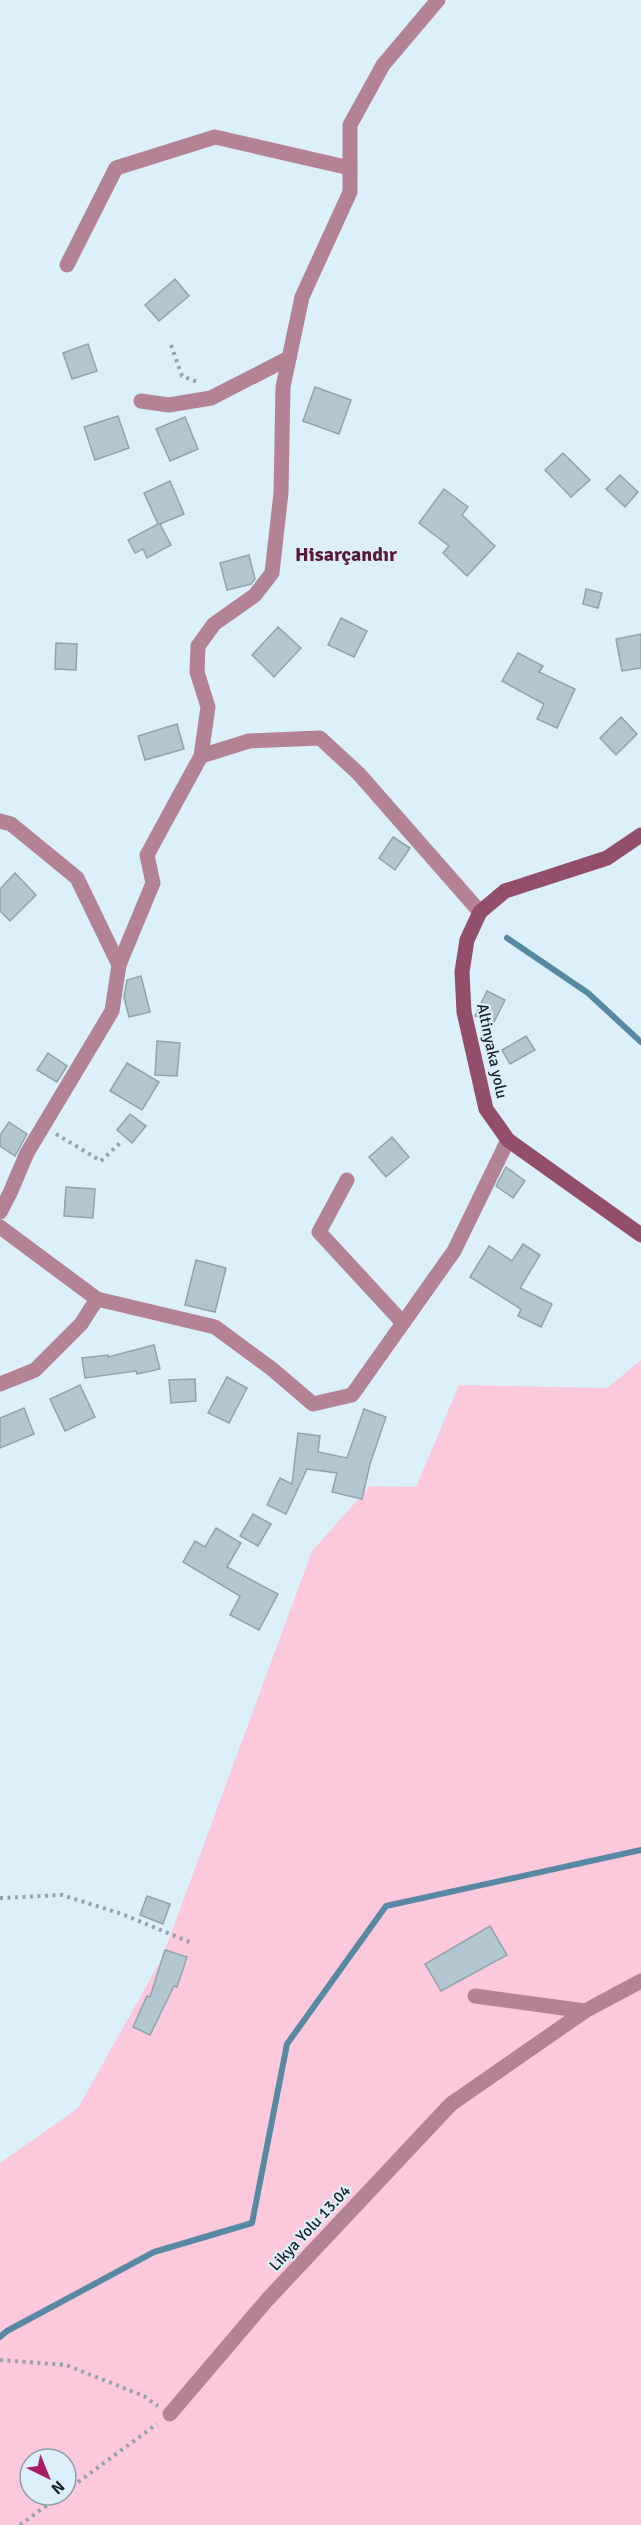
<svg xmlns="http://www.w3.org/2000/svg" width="641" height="2525" font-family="Signika,sans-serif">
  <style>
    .green { fill: #fcc8db; fill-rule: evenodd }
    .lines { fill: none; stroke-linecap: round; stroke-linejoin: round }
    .stream { stroke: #5889a2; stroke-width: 6 }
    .building { fill: #b2c6d1; stroke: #90a3ae; stroke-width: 1.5 }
    .path { stroke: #93a3ac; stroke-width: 4; stroke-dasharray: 3 4.5; stroke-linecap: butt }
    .minor { stroke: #b38295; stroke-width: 15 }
    .secondary { stroke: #924e6b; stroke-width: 15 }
    .labels { text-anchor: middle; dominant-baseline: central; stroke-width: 4.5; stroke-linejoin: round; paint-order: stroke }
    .street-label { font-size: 16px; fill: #192125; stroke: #dcf0fc }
    .quarter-label { font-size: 20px; font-weight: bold; fill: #581837; stroke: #dcf0fc }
  </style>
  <rect width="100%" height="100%" fill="#dcf0fc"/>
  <path class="green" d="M641 1360V2525H0V2163L78 2108 162 1958 312 1551 370 1486 416 1487 459 1385 607 1388ZM30 2459H66V2495H30Z"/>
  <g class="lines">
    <g class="stream">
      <polyline points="507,938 588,993 641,1042"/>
      <polyline points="0,2337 7,2331 154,2252 252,2223 287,2044 386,1906 641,1850"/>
    </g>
  </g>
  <g class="building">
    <polygon points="175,279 189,296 159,321 145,305"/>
    <polygon points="88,344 97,371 72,379 63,353"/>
    <polygon points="315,387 351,400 339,434 303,421"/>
    <polygon points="118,416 129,448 95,460 84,427"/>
    <polygon points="185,417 198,449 170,461 156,429"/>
    <polygon points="563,453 590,480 571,497 545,470"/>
    <polygon points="620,475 638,492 625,507 606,489"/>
    <polygon points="170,481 184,514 160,524 171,545 147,558 143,549 135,553 128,540 158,524 144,493"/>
    <polygon points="444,489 468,507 462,515 495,546 467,576 443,553 449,546 419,523"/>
    <polygon points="249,555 255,579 251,584 227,590 220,563"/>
    <polygon points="586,589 602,593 598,608 583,604"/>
    <polygon points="341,618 367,631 354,657 328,645"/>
    <polygon points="278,627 301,648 274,677 252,655"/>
    <polygon points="641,634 641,668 622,671 616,639"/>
    <polygon points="56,643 77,644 76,670 55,669"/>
    <polygon points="518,653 543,666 539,672 575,689 557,728 537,719 544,704 502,681"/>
    <polygon points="621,717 637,734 616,755 600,738"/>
    <polygon points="177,724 184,749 145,760 138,736"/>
    <polygon points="393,837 410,848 395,870 379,858"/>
    <polygon points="15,873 36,895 10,921 0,911 0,889"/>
    <polygon points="141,976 150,1012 129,1017 124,997 127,980"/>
    <polygon points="487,991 505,1000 493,1024 475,1016"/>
    <polygon points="526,1036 535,1050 510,1064 502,1050"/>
    <polygon points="157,1041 180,1043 177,1076 155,1075"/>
    <polygon points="48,1053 67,1066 57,1082 37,1070"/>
    <polygon points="127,1063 159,1082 142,1110 110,1091"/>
    <polygon points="130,1114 146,1126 132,1143 117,1130"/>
    <polygon points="9,1122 27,1134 15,1156 0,1146 0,1135"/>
    <polygon points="392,1137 409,1157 386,1177 369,1157"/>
    <polygon points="506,1167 525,1181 513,1198 496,1186"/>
    <polygon points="66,1187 95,1189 93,1218 64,1216"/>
    <polygon points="523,1244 540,1255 520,1288 552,1304 541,1327 518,1316 521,1309 470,1277 489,1246 512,1261"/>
    <polygon points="196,1260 226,1268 215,1312 185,1305"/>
    <polygon points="154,1345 160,1369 137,1374 136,1371 85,1378 82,1358 108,1355 108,1357"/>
    <polygon points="227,1377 247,1388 229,1423 208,1413"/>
    <polygon points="195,1379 196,1401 171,1403 169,1380"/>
    <polygon points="80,1385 95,1417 65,1431 50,1399"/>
    <polygon points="24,1408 34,1434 0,1448 0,1418"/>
    <polygon points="364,1409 386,1417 370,1464 362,1499 332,1492 337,1473 307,1469 286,1514 267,1505 280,1478 292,1484 298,1433 320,1436 318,1452 347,1458"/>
    <polygon points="253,1514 271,1524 258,1546 240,1536"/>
    <polygon points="216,1528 241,1543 227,1567 278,1594 259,1630 230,1615 240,1596 183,1562 195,1541 205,1547"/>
    <polygon points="147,1896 170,1904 163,1924 140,1915"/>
    <polygon points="490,1926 507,1955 441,1991 425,1964"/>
    <polygon points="165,1950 187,1957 177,1987 174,1986 150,2035 133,2027 147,1996 150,1997"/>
  </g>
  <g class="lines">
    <g class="path">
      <polyline points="171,345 182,376 200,383"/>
      <polyline points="56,1134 101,1161 120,1143"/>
      <polyline points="0,1898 62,1895 122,1914 192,1943"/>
      <polyline points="0,2360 66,2365 144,2396 158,2406"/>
      <polyline points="66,2491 157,2424"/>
      <polyline points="20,2525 61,2495"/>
    </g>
    <g class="minor">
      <polyline points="67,265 116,168 215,137 350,168"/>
      <polyline points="141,401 169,405 211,398 289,358"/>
      <polyline points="201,756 249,741 320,738 359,774 480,912"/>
      <polyline points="0,821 11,824 77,878 119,965"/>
      <polyline points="347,1180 319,1232 403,1323"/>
      <polyline points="0,1212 10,1193 27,1153 112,1011 119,965 153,883 147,855 201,756 208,707 197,672 198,646 214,624 255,595 272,573 281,493 283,387 302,297 350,192 350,125 383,65 438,0"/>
      <polyline points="0,1227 97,1299 215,1327 272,1369 313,1404 352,1395 454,1251 508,1140"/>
      <polyline points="0,1384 35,1370 81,1324 97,1299"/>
      <polyline points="475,1996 585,2011"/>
      <polyline points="170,2414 267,2300 451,2104 585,2011 641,1981"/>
    </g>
    <polyline class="secondary" points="641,835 607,858 505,891 480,912 467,940 462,972 464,1012 486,1109 508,1140 641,1235"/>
  </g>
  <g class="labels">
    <g class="street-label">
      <text transform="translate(492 1051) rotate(78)">Altinyaka yolu</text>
      <text transform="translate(310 2228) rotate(-47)">Likya Yolu 13.04</text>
    </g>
    <g class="quarter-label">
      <text x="346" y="554">Hisarçandır</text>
    </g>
  </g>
  <g transform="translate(48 2477) rotate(137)"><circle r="28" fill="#dcf0fc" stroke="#8e9da6" stroke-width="1.5"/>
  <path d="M0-4.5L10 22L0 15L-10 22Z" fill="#a61e66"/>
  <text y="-9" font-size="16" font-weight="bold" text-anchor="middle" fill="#192125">N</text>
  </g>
</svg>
